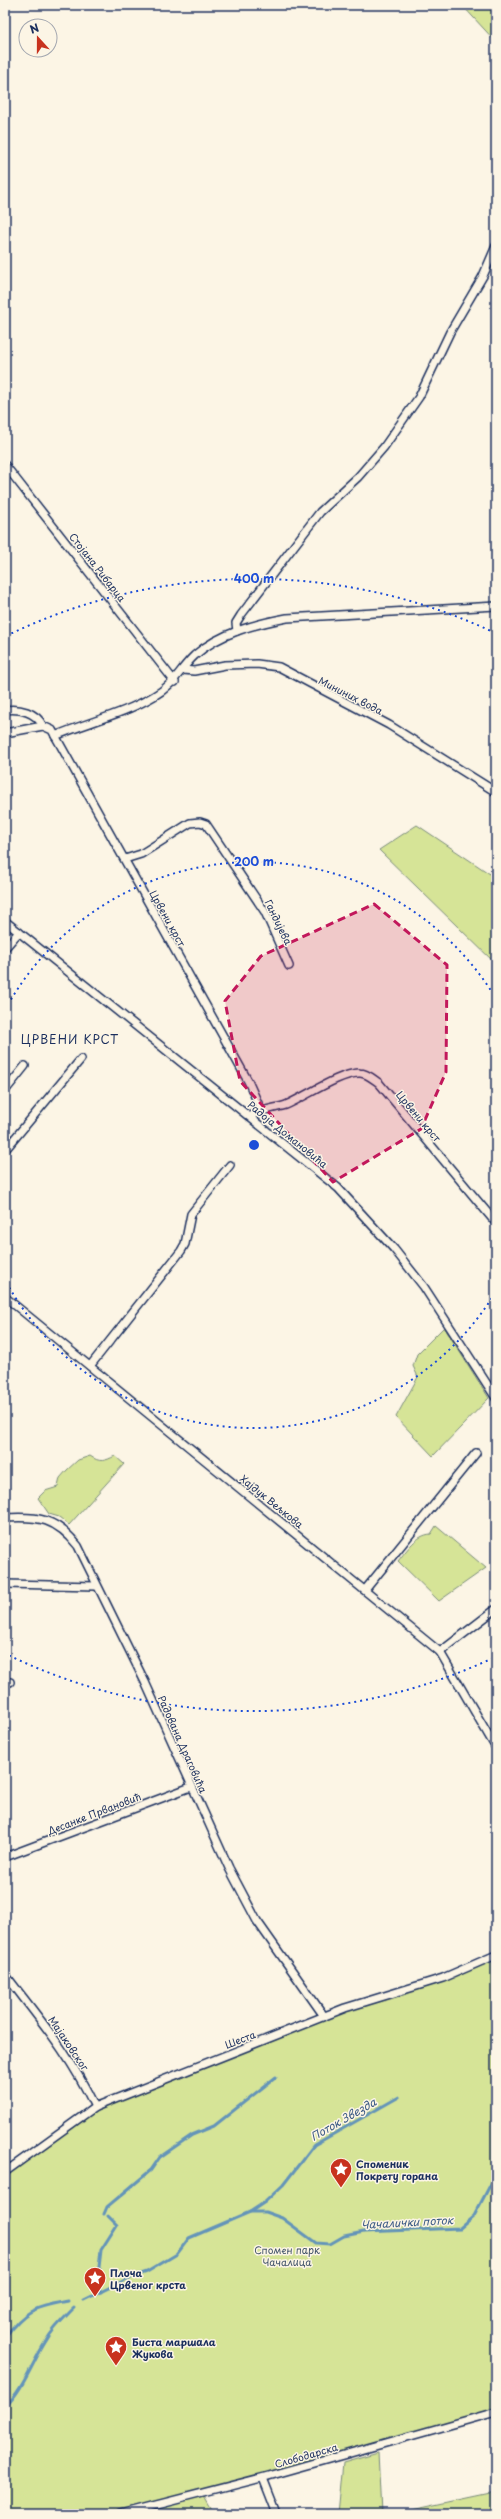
<svg xmlns="http://www.w3.org/2000/svg" width="501" height="2519" font-family="'Playpen Sans',sans-serif">
  <style>
    .green { fill: #d6e497; stroke: #788a7a }
    .lines { fill: none; stroke-linecap: round; stroke-linejoin: round }
    .stream { stroke: #6494b9; stroke-width: 3 }
    .street-casing { stroke: #1b2f5e; stroke-width: 10 }
    .street { stroke: #fcf5e5; stroke-width: 7 }
    .marked { fill: #c2185b; fill-opacity: 0.2; stroke: #c2185b; stroke-width: 3; stroke-dasharray: 8 5; stroke-linejoin: round }
    .ring { fill: none; stroke: #1d4ed8; stroke-width: 2; stroke-dasharray: 2 4 }
    .labels { text-anchor: middle; dominant-baseline: central; stroke-width: 3; stroke-linejoin: round; paint-order: stroke }
    .street-label { font-size: 10px; fill: #1b2f5e; stroke: #fcf5e5 }
    .poi-label { font-size: 10px; font-weight: bold; fill: #1b2f5e; stroke: #fcf5e5; text-anchor: start }
    .park-label { font-size: 10px; fill: #405369; stroke: #fcf5e5 }
    .water-label { font-size: 11px; font-style: italic; fill: #395984; stroke: #fcf5e5 }
    .quarter-label { font-size: 12px; letter-spacing: 1px; fill: #1b2f5e; stroke: #fcf5e5 }
    .centre { fill: #1d4ed8; stroke: #fcf5e5; stroke-width: 2 }
    .ring-label { font-size: 12px; text-anchor: middle; font-weight: bold; fill: #1d4ed8; stroke: #fcf5e5; stroke-width: 3; stroke-linejoin: round; paint-order: stroke }
  </style>
  <rect width="100%" height="100%" fill="#fcf5e5"/>
  <filter id="ink" filterUnits="userSpaceOnUse"><feTurbulence type="fractalNoise" baseFrequency=".025" numOctaves="2"/><feDisplacementMap in="SourceGraphic" scale="8" xChannelSelector="R" yChannelSelector="G"/><feConvolveMatrix kernelMatrix="1 2 1 2 8 2 1 2 1" color-interpolation-filters="sRGB"/></filter>
  <g filter="url(#ink)">
    <g class="green">
      <polygon points="462,5 496,5 496,42"/>
      <polygon points="417,825 496,878 496,964 379,850"/>
      <polygon points="444,1327 489,1398 433,1456 396,1417 418,1377 413,1366 417,1354"/>
      <path d="M90 1456C100 1463 105 1461 115 1456L124 1464 69 1525 59 1517 49 1514 38 1498 45 1491 58 1487 60 1478 67 1470 78 1460Z"/>
      <path d="M436 1526 486 1568 439 1601 398 1561C407 1550 416 1535 431 1534Z"/>
      <polygon points="496,1955 496,2412 202,2493 214,2514 157,2514 154,2506 121,2514 5,2514 5,2172 95,2107 324,2016 443,1978"/>
      <polygon points="378,2452 381,2514 338,2514 343,2462"/>
      <polygon points="496,2492 496,2514 393,2514"/>
    </g>
    <g class="lines">
      <g class="stream">
        <polyline points="250,2212 265,2202 283,2185 314,2145 399,2097"/>
        <polyline points="104,2214 107,2207 151,2170 160,2157 192,2135 214,2126 276,2077"/>
        <polyline points="101,2292 97,2284 101,2250 117,2225 108,2216"/>
        <polyline points="84,2300 127,2279 147,2272 177,2254 189,2238 250,2212 265,2212 282,2218 316,2243 330,2244 344,2236 364,2232 460,2228 474,2216 496,2174"/>
        <path d="M5 2337C26 2309 34 2308 68 2301"/>
        <path d="M5 2407C24 2388 32 2363 46 2341 53 2328 64 2318 74 2308"/>
      </g>
      <g class="street-casing">
        <g id="street">
          <polyline points="5,465 175,682"/>
          <polyline points="237,631 236,623 241,615 320,512 358,477 384,447 419,397 450,332 483,276 496,246"/>
          <polyline points="183,670 194,671 225,665 257,664 279,667 389,725 496,792"/>
          <path d="M5 710C20 708 36 712 43 726"/>
          <polyline points="5,733 43,726 52,730 248,1081 261,1110"/>
          <path d="M55 736C88 722 124 714 154 696 175 684 179 670 195 655 220 633 255 624 287 618L496 606"/>
          <polyline points="125,859 141,854 190,823 200,822 206,824 265,912 289,966"/>
          <polyline points="5,921 338,1188 394,1249 424,1287 496,1398"/>
          <polyline points="5,948 19,932"/>
          <polyline points="5,1091 25,1066"/>
          <path d="M251 1116C262 1109 273 1109 286 1105 305 1097 341 1072 360 1073 367 1073 373 1079 379 1083L496 1223"/>
          <polyline points="5,1150 81,1059"/>
          <polyline points="5,1297 440,1652 496,1748"/>
          <polyline points="90,1366 181,1251 185,1244 191,1214 230,1165"/>
          <path d="M5 1518C39 1516 56 1518 78 1546L145 1682 229 1868 257 1921 324 2016"/>
          <polyline points="5,1584 96,1586"/>
          <polyline points="365,1590 476,1453"/>
          <polyline points="440,1652 496,1609"/>
          <polyline points="5,1683 10,1682"/>
          <polyline points="5,1857 191,1787"/>
          <path d="M5 1974C40 2020 70 2054 95 2107"/>
          <polyline points="5,2172 95,2107 345,2008 443,1978 496,1955"/>
          <polyline points="263,2478 277,2514"/>
          <polyline points="121,2514 265,2477 496,2412"/>
        </g>
      </g>
      <use href="#street" class="street"/>
    </g>
  </g>
  <path class="marked" d="M374 904 447 965 446 1072 421 1129 333 1182 240 1081 225 1001 261 956Z"/>
  <g class="ring">
    <path d="M495 1293A283 283 0 0 1 5 1280M5 1010A283 283 0 0 1 495 997"/>
    <path d="M493 1658A566 566 0 0 1 6 1654M6 636A566 566 0 0 1 493 632"/>
  </g>
  <defs>
    <g id="sight-pin" transform="scale(1.15)"><path d="M0 17L-7.5 6A9.5 9.5 0 1 1 7.5 6Z" fill="#c8321e" stroke="#fcf5e5"/><path d="M0-6L1.8-2.2L6-1.7L2.9 1.2L3.7 5.4L0 3.3L-3.7 5.4L-2.9 1.2L-6-1.7L-1.8-2.2Z" fill="#fff"/></g>
  </defs>
  <g fill-rule="evenodd">
    <use href="#sight-pin" x="341" y="2169"/>
    <use href="#sight-pin" x="95" y="2278"/>
    <use href="#sight-pin" x="116" y="2347"/>
  </g>
  <g class="labels">
    <g class="street-label">
      <text transform="translate(98 567) rotate(52)">Стојана Рибарца</text>
      <text transform="translate(351 695) rotate(27)">Мининих вода</text>
      <text transform="translate(168 918) rotate(61)">Црвени крст</text>
      <text transform="translate(279 922) rotate(64)">Гандијева</text>
      <text transform="translate(419 1116) rotate(50)">Црвени крст</text>
      <text transform="translate(288 1134) rotate(39)">Радоја Домановића</text>
      <text transform="translate(272 1501) rotate(39)">Хајдук Вељкова</text>
      <text transform="translate(183 1744) rotate(66)">Радована Драговића</text>
      <text transform="translate(94 1813) rotate(-21)">Десанке Првановић</text>
      <text transform="translate(240 2039) rotate(-21)">Шеста</text>
      <text transform="translate(69 2043) rotate(56)">Мајаковског</text>
      <text transform="translate(306 2455) rotate(-16)">Слободарска</text>
    </g>
    <g class="poi-label">
      <text x="356" y="2163">Споменик<tspan x="356" dy="12">Покрету горана</tspan></text>
      <text x="110" y="2272">Плоча<tspan x="110" dy="12">Црвеног крста</tspan></text>
      <text x="132" y="2341">Биста маршала<tspan x="132" dy="12">Жукова</tspan></text>
    </g>
    <g class="park-label">
      <text x="287" y="2249">Спомен парк<tspan x="287" dy="12">Чачалица</tspan></text>
    </g>
    <g class="water-label">
      <text transform="translate(343 2119) rotate(-30)">Поток Звезда</text>
      <text transform="translate(407 2222) rotate(-3)">Чачалички поток</text>
    </g>
    <g class="quarter-label">
      <text x="70" y="1039">ЦРВЕНИ КРСТ</text>
    </g>
  </g>
  <circle cx="254" cy="1145" r="6" class="centre"/>
  <g class="ring-label">
    <text x="254" y="583">400 m</text>
    <text x="254" y="866">200 m</text>
  </g>
  <rect width="501" height="2519" fill="none" stroke="#fcf5e5" stroke-width="20"/>
  <rect x="10" y="10" width="481" height="2499" fill="none" stroke="#1b2f5e" stroke-width="1.5" filter="url(#ink)"/>
  <g transform="translate(38 38) rotate(339)"><circle r="19" fill="#fcf5e5" stroke="#a2a6af"/>
  <path d="M0-3L7 15L0 10L-7 15Z" fill="#c8321e"/>
  <text y="-6" font-size="11" font-weight="bold" text-anchor="middle" fill="#1b2f5e">N</text>
  </g>
</svg>
